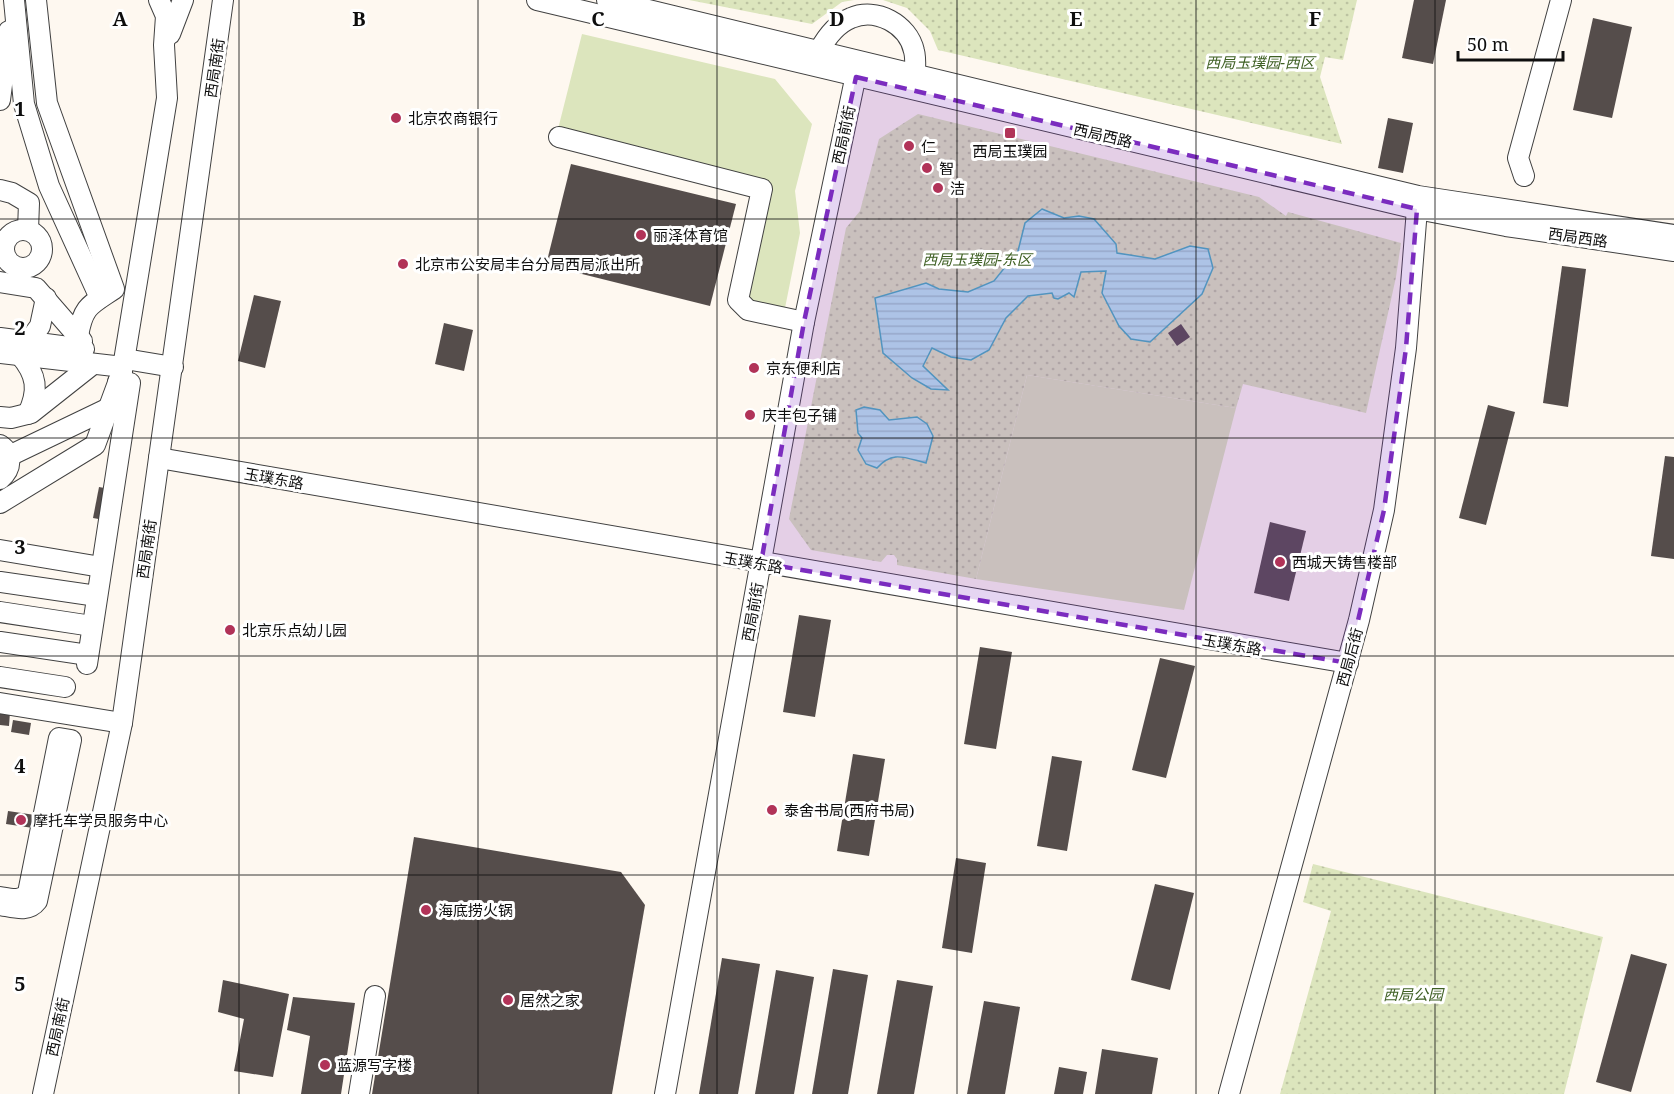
<svg xmlns="http://www.w3.org/2000/svg" width="1674" height="1094" font-family="'Noto Serif','Noto Sans SC',serif">
  <style>
    .grass { fill: #dce5bd }
    .park { fill: url(#park-dots) }
    .water { fill: url(#water-rules); stroke: #47aec0; stroke-width: 1.5 }
    .building { fill: #554d4b }
    .lines { fill: none; stroke-linecap: round; stroke-linejoin: round }
    .minor-casing { stroke: #414141; stroke-width: 22 }
    .minor { stroke: #fff; stroke-width: 20 }
    .marked { fill: #7b2cbf; fill-opacity: 0.2; stroke: #7b2cbf; stroke-width: 4.5; stroke-dasharray: 12 8; stroke-linejoin: round }
    .grid { fill: none; stroke: #0e0e0e; stroke-width: 1.5; stroke-opacity: 0.55 }
    .poi-dot { fill: #b13358; stroke: #fff; stroke-width: 2 }
    .labels { text-anchor: middle; dominant-baseline: central; stroke-width: 6; stroke-linejoin: round; paint-order: stroke }
    .park-label { font-size: 15px; font-style: italic; fill: #3f6024; stroke: #fff }
    .street-label { font-size: 15px; fill: #0e0e0e; stroke: #fff }
    .poi-label { font-size: 15px; fill: #0e0e0e; stroke: #fff; text-anchor: start }
    .grid-label { font-size: 20px; text-anchor: middle; font-weight: bold; fill: #0e0e0e; stroke: #fff; stroke-width: 6; stroke-linejoin: round; paint-order: stroke }
  </style>
  <defs>
    <pattern id="park-dots" width="8" height="8" patternUnits="userSpaceOnUse" patternTransform="scale(1.5)"><rect width="8" height="8" fill="#dce5bd"/><path d="M2 2h.1M6 6h.1" fill="none" stroke="#bcc3a1" stroke-width="1.8" stroke-linecap="round"/></pattern>
    <pattern id="water-rules" width="6" height="5" patternUnits="userSpaceOnUse" patternTransform="scale(1.5)"><rect width="6" height="5" fill="#b9e9f0"/><path d="M0 2.5h6" fill="none" stroke="#9ec7cd"/></pattern>
  </defs>
  <rect width="100%" height="100%" fill="#fef8f0"/>
  <g class="grass">
    <polygon points="582,34 775,79 812,124 795,191 800,233 785,308 749,300 744,295 768,185 558,129"/>
    <polygon points="1027,375 1236,408 1184,610 976,579"/>
  </g>
  <g class="park">
    <polygon points="689,0 854,0 842,2 812,24"/>
    <polygon points="883,0 1357,0 1343,60 1325,57 1320,77 1342,144 938,50 930,31 907,8"/>
    <polygon points="918,114 1259,197 1286,216 1288,212 1401,243 1396,277 1366,413 1243,384 1236,408 1027,375 976,579 897,565 897,559 894,555 887,555 881,562 811,550 789,519 846,228 860,211 879,139"/>
    <polygon points="1313,864 1603,937 1564,1094 1280,1094 1331,911 1303,902"/>
  </g>
  <g class="water">
    <polygon points="1042,209 1064,218 1079,216 1094,219 1116,244 1117,253 1155,259 1190,246 1208,249 1213,268 1202,294 1150,342 1131,339 1119,326 1102,293 1106,271 1081,272 1074,297 1069,293 1058,299 1054,298 1052,293 1028,296 1006,318 989,350 971,360 951,357 932,348 923,366 948,390 931,389 912,378 883,353 875,298 926,283 939,289 968,292 994,281 1018,251 1025,223"/>
    <path d="M864 407 880 410 889 420 917 417 927 424 933 436 926 463C905 458 893 450 877 468L866 464 858 450 862 438 858 433 856 410Z"/>
  </g>
  <g class="building">
    <polygon points="1414,0 1446,0 1433,64 1402,58"/>
    <polygon points="1593,18 1632,27 1612,118 1573,110"/>
    <polygon points="1388,118 1413,123 1403,173 1378,168"/>
    <polygon points="571,164 736,204 710,306 546,265"/>
    <polygon points="1562,266 1586,269 1568,407 1543,403"/>
    <polygon points="254,295 281,301 265,368 238,361"/>
    <polygon points="444,323 473,330 464,371 435,364"/>
    <polygon points="1181,324 1190,337 1177,346 1168,333"/>
    <polygon points="1488,405 1515,412 1486,525 1459,518"/>
    <polygon points="1665,456 1674,457 1674,559 1651,556"/>
    <polygon points="99,487 110,489 104,520 93,518"/>
    <polygon points="1270,522 1306,531 1289,601 1254,593"/>
    <polygon points="799,615 831,620 815,717 783,712"/>
    <polygon points="980,647 1012,652 996,749 964,744"/>
    <polygon points="1160,658 1195,666 1166,778 1132,770"/>
    <polygon points="0,711 10,712 9,726 0,725"/>
    <polygon points="13,720 31,723 29,735 11,732"/>
    <polygon points="853,754 885,759 869,856 837,851"/>
    <polygon points="1052,756 1082,761 1067,851 1037,846"/>
    <polygon points="8,811 35,815 33,828 6,824"/>
    <polygon points="414,837 621,872 645,905 612,1094 372,1094"/>
    <polygon points="956,858 986,863 972,953 942,948"/>
    <polygon points="1155,884 1194,893 1170,990 1131,980"/>
    <polygon points="1631,954 1667,964 1631,1092 1596,1082"/>
    <polygon points="722,958 760,964 738,1094 699,1094"/>
    <polygon points="833,969 868,975 848,1094 812,1094"/>
    <polygon points="776,970 814,977 794,1094 755,1094"/>
    <polygon points="223,980 289,994 273,1077 234,1071 244,1019 218,1012"/>
    <polygon points="897,980 933,986 914,1094 877,1094"/>
    <polygon points="293,997 355,1003 341,1094 301,1094 310,1036 287,1030"/>
    <polygon points="984,1001 1020,1007 1005,1094 967,1094"/>
    <polygon points="1102,1049 1158,1058 1152,1094 1095,1094"/>
    <polygon points="1059,1067 1087,1072 1083,1094 1054,1094"/>
  </g>
  <g class="lines">
    <g class="minor-casing">
      <g id="minor">
        <polyline points="14,0 24,104 49,186 100,298"/>
        <path d="M36 0 47 103 114 289C90 305 83 306 78 336"/>
        <polyline points="537,0 1417,209 1506,226 1674,251"/>
        <polyline points="607,0 1418,196 1674,235"/>
        <polyline points="170,34 183,0"/>
        <path d="M819 51C826 38 836 24 851 18 876 7 908 24 914 51 916 58 915 67 915 75"/>
        <polyline points="0,100 9,31"/>
        <polyline points="559,137 762,189 738,300 748,310 804,322"/>
        <polyline points="1524,176 1518,158 1561,0"/>
        <polyline points="0,190 12,193 29,203 28,230"/>
        <circle cx="23" cy="249" r="19"/>
        <polyline points="0,282 36,288 82,341"/>
        <polyline points="0,338 84,349"/>
        <polyline points="28,342 40,326 46,298"/>
        <polyline points="0,353 123,367 167,98 164,45 166,16 159,0"/>
        <path d="M20 355C37 375 39 390 28 414"/>
        <polyline points="125,359 173,367"/>
        <polyline points="0,417 11,418 31,413 93,364"/>
        <path d="M0 445C13 454 12 469 0 479"/>
        <polyline points="9,456 109,408"/>
        <polyline points="159,458 1348,663"/>
        <polyline points="0,503 95,445 122,372"/>
        <polyline points="0,550 101,567"/>
        <polyline points="0,582 97,596"/>
        <polyline points="0,612 92,626"/>
        <polyline points="0,642 88,655"/>
        <polyline points="87,664 130,383 118,382"/>
        <polyline points="0,677 65,687"/>
        <polyline points="0,703 122,723"/>
        <path d="M0 897C11 899 21 902 28 893L59 738 71 740 37 901C28 913 13 907 0 905"/>
        <polyline points="43,1094 122,723 223,0"/>
        <polyline points="359,1094 375,996"/>
        <polyline points="665,1094 804,322 858,65"/>
        <polyline points="1229,1094 1359,620 1384,510 1406,348 1417,209"/>
      </g>
    </g>
    <use href="#minor" class="minor"/>
  </g>
  <path class="marked" d="M856 77 1417 209 1406 348 1384 510 1348 663 761 563 804 322Z"/>
  <path class="grid" d="M239 0V1094M478 0V1094M717 0V1094M957 0V1094M1196 0V1094M1435 0V1094M0 219H1674M0 438H1674M0 656H1674M0 875H1674"/>
  <g class="poi-dot">
    <circle cx="396" cy="118" r="6"/>
    <rect x="1004" y="127" width="12" height="12" rx="3"/>
    <circle cx="909" cy="146" r="6"/>
    <circle cx="927" cy="168" r="6"/>
    <circle cx="938" cy="188" r="6"/>
    <circle cx="641" cy="235" r="6"/>
    <circle cx="403" cy="264" r="6"/>
    <circle cx="754" cy="368" r="6"/>
    <circle cx="750" cy="415" r="6"/>
    <circle cx="1280" cy="562" r="6"/>
    <circle cx="230" cy="630" r="6"/>
    <circle cx="772" cy="810" r="6"/>
    <circle cx="21" cy="820" r="6"/>
    <circle cx="426" cy="910" r="6"/>
    <circle cx="508" cy="1000" r="6"/>
    <circle cx="325" cy="1065" r="6"/>
  </g>
  <g class="labels">
    <g class="park-label">
      <text x="1260" y="62">西局玉璞园-西区</text>
      <text x="977" y="259">西局玉璞园-东区</text>
      <text x="1413" y="994">西局公园</text>
    </g>
    <g class="street-label">
      <text transform="translate(214 68) rotate(-82)">西局南街</text>
      <text transform="translate(843 135) rotate(-78)">西局前街</text>
      <text transform="translate(1103 135) rotate(13)">西局西路</text>
      <text transform="translate(1578 237) rotate(8)">西局西路</text>
      <text transform="translate(274 478) rotate(10)">玉璞东路</text>
      <text transform="translate(146 549) rotate(-82)">西局南街</text>
      <text transform="translate(753 562) rotate(10)">玉璞东路</text>
      <text transform="translate(752 612) rotate(-80)">西局前街</text>
      <text transform="translate(1232 644) rotate(10)">玉璞东路</text>
      <text transform="translate(1349 657) rotate(-75)">西局后街</text>
      <text transform="translate(57 1027) rotate(-78)">西局南街</text>
    </g>
    <g class="poi-label">
      <text x="408" y="118">北京农商银行</text>
      <text x="921" y="146">仁</text>
      <text x="1010" y="151" text-anchor="middle">西局玉璞园</text>
      <text x="939" y="168">智</text>
      <text x="950" y="188">洁</text>
      <text x="653" y="235">丽泽体育馆</text>
      <text x="415" y="264">北京市公安局丰台分局西局派出所</text>
      <text x="766" y="368">京东便利店</text>
      <text x="762" y="415">庆丰包子铺</text>
      <text x="1292" y="562">西城天铸售楼部</text>
      <text x="242" y="630">北京乐点幼儿园</text>
      <text x="784" y="810">泰舍书局(西府书局)</text>
      <text x="33" y="820">摩托车学员服务中心</text>
      <text x="438" y="910">海底捞火锅</text>
      <text x="520" y="1000">居然之家</text>
      <text x="337" y="1065">蓝源写字楼</text>
    </g>
  </g>
  <g class="grid-label">
    <text x="120" y="26">A</text>
    <text x="359" y="26">B</text>
    <text x="598" y="26">C</text>
    <text x="837" y="26">D</text>
    <text x="1076" y="26">E</text>
    <text x="1315" y="26">F</text>
    <text x="20" y="116">1</text>
    <text x="20" y="335">2</text>
    <text x="20" y="554">3</text>
    <text x="20" y="773">4</text>
    <text x="20" y="991">5</text>
  </g>
  <path d="M1458 51v9h105v-9" fill="none" stroke="#0e0e0e" stroke-width="3"/>
  <text x="1467" y="51" font-size="18" fill="#0e0e0e" stroke="#ffffff" stroke-width="4.5" paint-order="stroke">50 m</text>
</svg>
